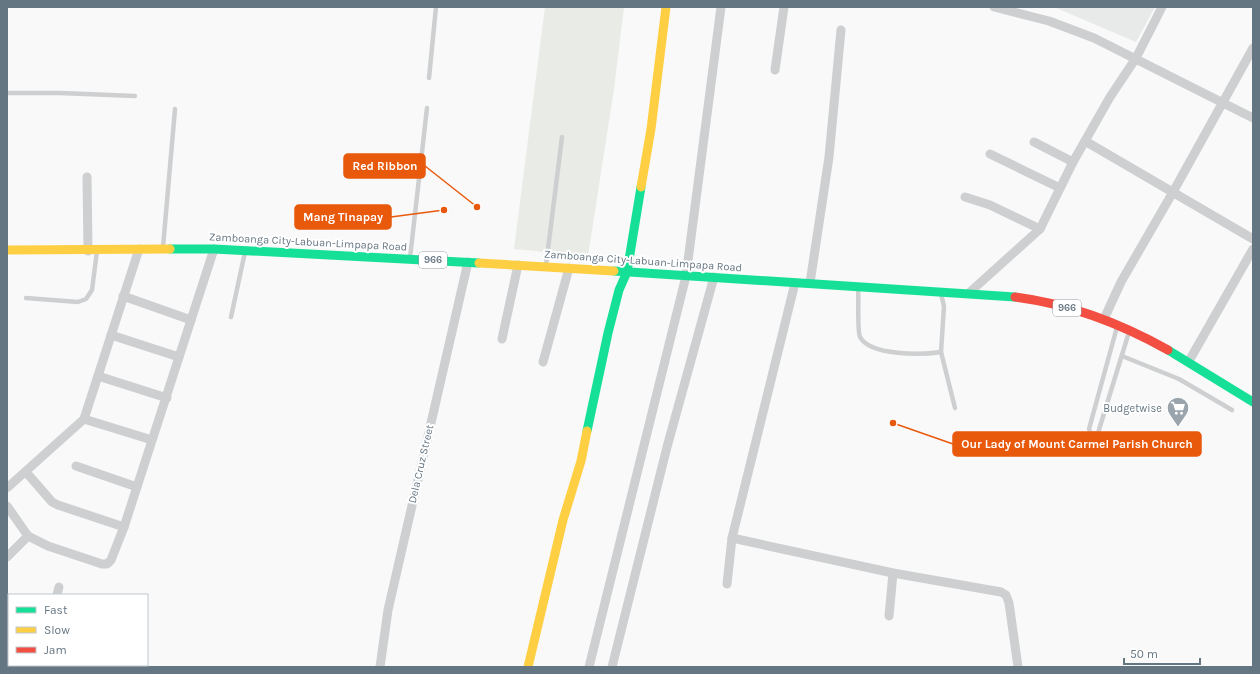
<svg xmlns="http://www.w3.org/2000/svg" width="1260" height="674" font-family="Karla,sans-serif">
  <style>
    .built { fill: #e8e9e9 }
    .green { fill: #e8ebe6 }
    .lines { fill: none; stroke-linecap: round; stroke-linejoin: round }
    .lane { stroke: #cecfd0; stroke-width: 4.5 }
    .street { stroke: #cecfd0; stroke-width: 9 }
    .fast { stroke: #16e098; stroke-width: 9 }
    .slow { stroke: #ffcf43; stroke-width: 9 }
    .jam { stroke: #f24e42; stroke-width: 9 }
    .labels { text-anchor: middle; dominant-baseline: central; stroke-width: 4; stroke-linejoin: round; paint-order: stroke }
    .shield { fill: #fff; stroke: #939fa8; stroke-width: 1 }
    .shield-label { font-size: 10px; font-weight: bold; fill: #657683 }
    .street-label { font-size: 11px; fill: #657683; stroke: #fff }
    .poi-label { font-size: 11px; fill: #657683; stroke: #fff; text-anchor: end }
    .leader { fill: none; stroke: #e8590c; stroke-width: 1.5 }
    .callout-dot { fill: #e8590c; stroke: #fff; stroke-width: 1.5 }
    .callout { fill: #e8590c; stroke: #e8590c; stroke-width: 1.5 }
    .callout-label { font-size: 12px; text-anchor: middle; font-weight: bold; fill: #fff }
  </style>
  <rect width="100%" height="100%" fill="#f9f9f9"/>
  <polygon class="built" points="1054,7 1155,7 1136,42"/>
  <polygon class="green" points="545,7 624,7 614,89 588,256 514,249"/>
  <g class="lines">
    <g class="lane">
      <polyline points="429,78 436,7"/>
      <polyline points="7,93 60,93 135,96"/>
      <polyline points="163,247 175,109"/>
      <polyline points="410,258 427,108"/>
      <polyline points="546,265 562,137"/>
      <path d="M858 288C859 298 857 331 860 337 870 356 923 355 941 352L944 306 941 294"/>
      <polyline points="26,298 78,302 86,299 92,290 97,251"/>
      <polyline points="231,317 245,252"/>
      <polyline points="1117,327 1089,429 1091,434 1098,433 1129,332"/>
      <polyline points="941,352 955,408"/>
      <polyline points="1122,356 1179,379 1232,410"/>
    </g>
    <g class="street">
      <polyline points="994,7 1049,21 1094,38 1253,118"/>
      <polyline points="775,70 784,7"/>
      <polyline points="1085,141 1253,239"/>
      <polyline points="1034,142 1073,162"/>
      <polyline points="990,154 1060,188"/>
      <polyline points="87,177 88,251"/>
      <polyline points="965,197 990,205 1040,229"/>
      <polyline points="810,283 829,157 841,30"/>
      <polyline points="970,292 1040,229 1073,162 1110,97 1136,58 1162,7"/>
      <polyline points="123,296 191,320"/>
      <polyline points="1104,319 1121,282 1173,192 1253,48"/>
      <polyline points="111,335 179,357"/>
      <polyline points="502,339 518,265"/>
      <polyline points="1189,361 1253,249"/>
      <polyline points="543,362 569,268"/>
      <polyline points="98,376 167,398"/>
      <polyline points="84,419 152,440"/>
      <polyline points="76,466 137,487"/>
      <polyline points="26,472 52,502 58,505 124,527"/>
      <polyline points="7,488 84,419 139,249"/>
      <polyline points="7,506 28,536 48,546 102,564 107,564 111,560 124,527 214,249"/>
      <polyline points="732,538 893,573 1001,592 1006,595 1009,603 1018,667"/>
      <polyline points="7,557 28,536"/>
      <polyline points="727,584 732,538 795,283"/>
      <polyline points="57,595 59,587"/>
      <polyline points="889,616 893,573"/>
      <polyline points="7,634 9,635"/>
      <polyline points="41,666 44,667"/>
      <polyline points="380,667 388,610 468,262"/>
      <polyline points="589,667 686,276 721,7"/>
      <polyline points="612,667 667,447 714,277"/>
    </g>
    <g class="fast">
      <polyline points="170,249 214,249 479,263"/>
      <polyline points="614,271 1015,297"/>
      <polyline points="1168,350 1253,402"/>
      <polyline points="587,431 608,333 619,290 627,272 641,187"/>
    </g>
    <g class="slow">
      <polyline points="641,187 651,129 666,7"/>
      <polyline points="7,250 170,249"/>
      <polyline points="479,263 614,271"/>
      <polyline points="528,667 563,520 581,461 587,431"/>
    </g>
    <path class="jam" d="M1015 297C1070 304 1120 323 1168 350"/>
  </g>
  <defs>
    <g id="supermarket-pin" transform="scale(1.15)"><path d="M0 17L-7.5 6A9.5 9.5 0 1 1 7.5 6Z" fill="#99a4ac" stroke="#fff"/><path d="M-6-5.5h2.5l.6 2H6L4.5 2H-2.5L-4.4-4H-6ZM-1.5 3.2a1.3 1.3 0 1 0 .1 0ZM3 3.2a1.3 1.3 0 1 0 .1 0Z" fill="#fff"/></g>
  </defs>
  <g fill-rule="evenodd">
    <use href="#supermarket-pin" x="1178" y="408"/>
  </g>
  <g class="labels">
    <g class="shield">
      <rect x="419" y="252" width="28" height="16" rx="3"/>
      <rect x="1053" y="300" width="28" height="16" rx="3"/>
    </g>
    <g class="shield-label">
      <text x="433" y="260">966</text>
      <text x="1067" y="308">966</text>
    </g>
    <g class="street-label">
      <text transform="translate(308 242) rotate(3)">Zamboanga City-Labuan-Limpapa Road</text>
      <text transform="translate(643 261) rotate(4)">Zamboanga City-Labuan-Limpapa Road</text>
      <text transform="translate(421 464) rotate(-77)">Dela Cruz Street</text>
    </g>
    <g class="poi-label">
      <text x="1162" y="408">Budgetwise</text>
    </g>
  </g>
  <path class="leader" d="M477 207L425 166M444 210L391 217M893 423L953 444"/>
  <g class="callout-dot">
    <circle cx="477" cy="207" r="4"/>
    <circle cx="444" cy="210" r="4"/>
    <circle cx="893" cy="423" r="4"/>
  </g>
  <g class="callout">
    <rect x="344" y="154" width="81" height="24" rx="4"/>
    <rect x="295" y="205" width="96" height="24" rx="4"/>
    <rect x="953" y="432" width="248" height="24" rx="4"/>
  </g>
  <g class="callout-label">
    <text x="385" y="170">Red Ribbon</text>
    <text x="343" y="221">Mang Tinapay</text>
    <text x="1077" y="448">Our Lady of Mount Carmel Parish Church</text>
  </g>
  <rect width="1260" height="674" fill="none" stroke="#657683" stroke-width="16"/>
  <rect x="8" y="594" width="140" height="72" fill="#ffffff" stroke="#c1c8cd"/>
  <rect x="16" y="607" width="20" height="6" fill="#16e098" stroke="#c1c8cd"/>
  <text x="44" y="614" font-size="12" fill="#657683">Fast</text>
  <rect x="16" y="627" width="20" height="6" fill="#ffcf43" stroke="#c1c8cd"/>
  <text x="44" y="634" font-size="12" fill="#657683">Slow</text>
  <rect x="16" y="647" width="20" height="6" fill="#f24e42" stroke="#c1c8cd"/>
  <text x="44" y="654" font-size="12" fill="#657683">Jam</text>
  <path d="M1124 658v6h76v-6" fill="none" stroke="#657683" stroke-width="2"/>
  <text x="1130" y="658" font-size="12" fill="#657683" stroke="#ffffff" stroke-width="3" paint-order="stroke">50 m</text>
</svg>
